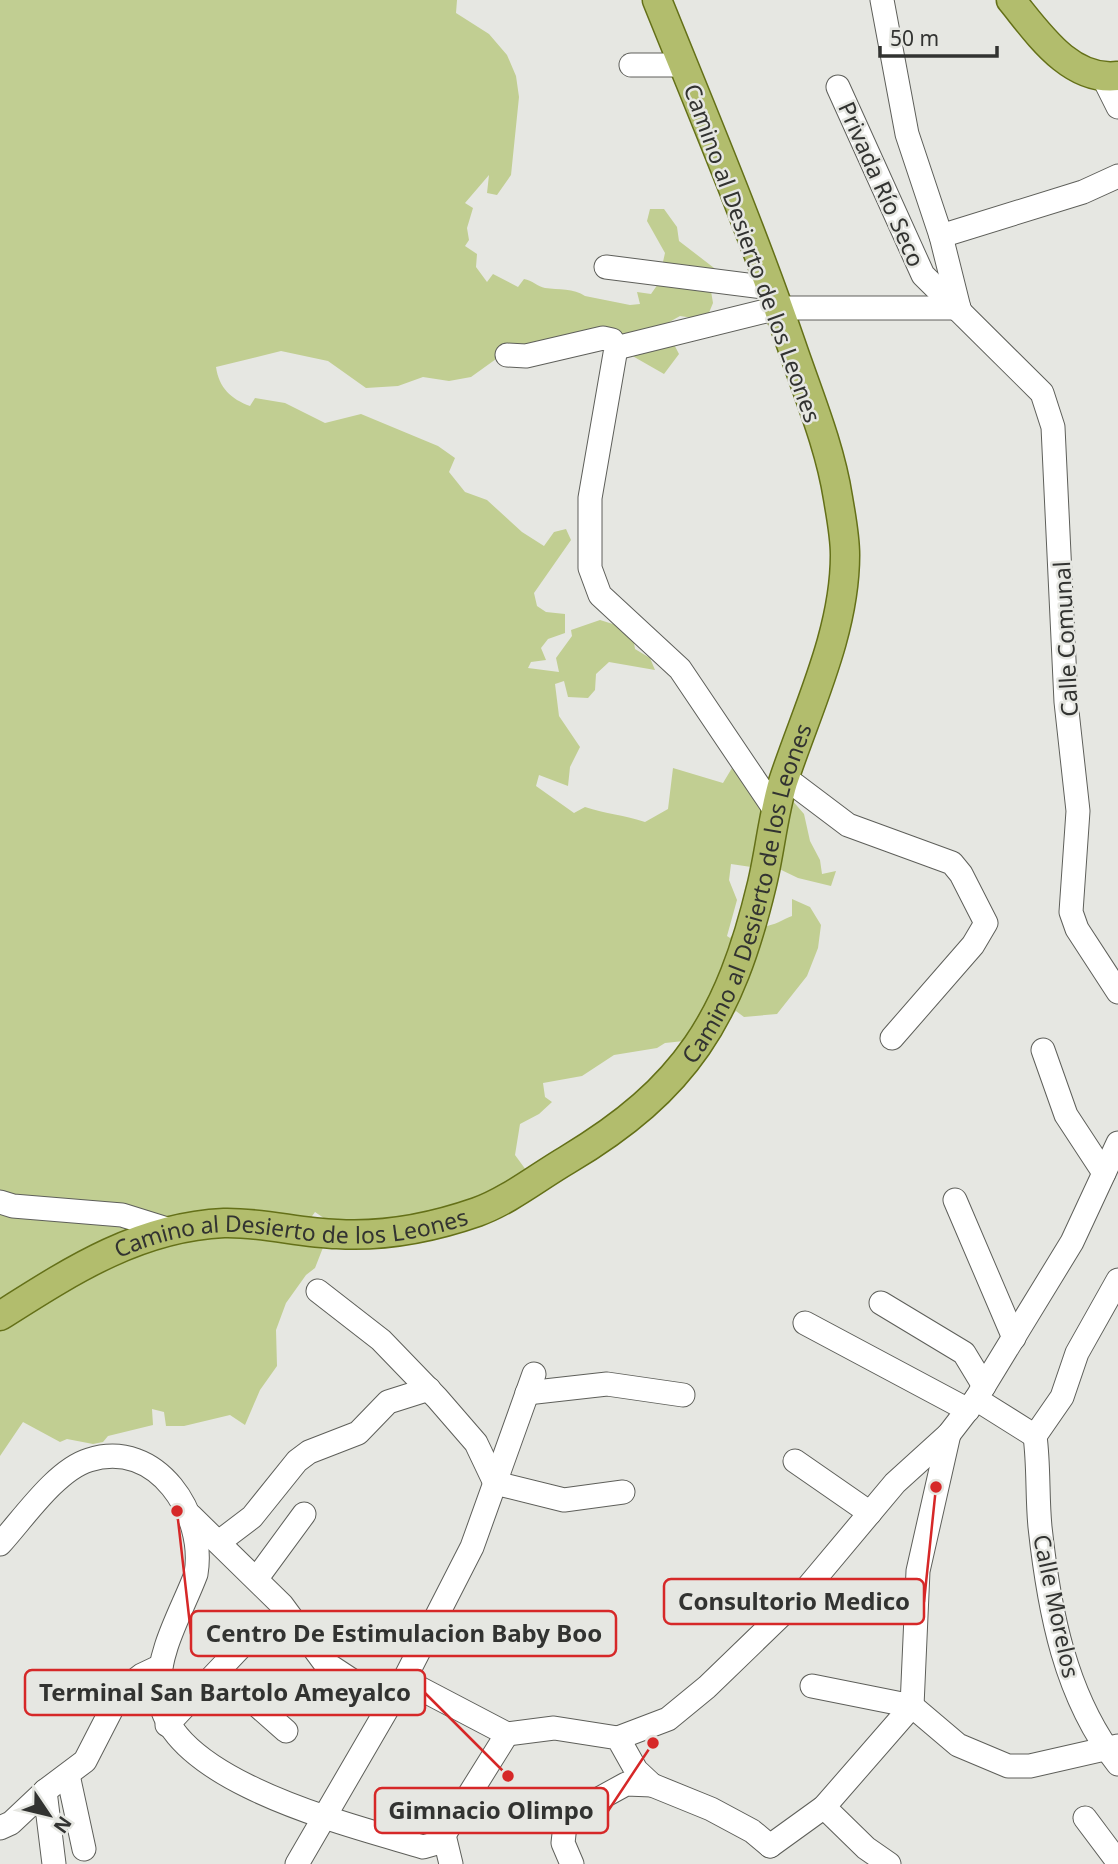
<svg xmlns="http://www.w3.org/2000/svg" width="1118" height="1864" font-family="'Noto Sans',sans-serif">
  <style>
    .green { fill: #c1ce92 }
    .lines { fill: none; stroke-linecap: round; stroke-linejoin: round }
    .minor-casing { stroke: #5e5f5a; stroke-width: 25 }
    .major-casing { stroke: #647018; stroke-width: 31 }
    .minor { stroke: #fff; stroke-width: 23 }
    .major { stroke: #b2bd6d; stroke-width: 28 }
    .labels { text-anchor: middle; dominant-baseline: central; stroke-width: 5; stroke-linejoin: round; paint-order: stroke }
    .street-label { font-size: 23px; fill: #323331; stroke: #e6e7e2 }
    .leader { fill: none; stroke: #d62828; stroke-width: 2.5 }
    .callout-dot { fill: #d62828; stroke: #e6e7e2; stroke-width: 2.5 }
    .callout { fill: #e6e7e2; stroke: #d62828; stroke-width: 2.5 }
    .callout-label { font-size: 24px; text-anchor: middle; font-weight: bold; fill: #323331 }
  </style>
  <rect width="100%" height="100%" fill="#e6e7e2"/>
  <path class="green" d="M0 0H457L456 13 489 34 507 55 516 76 519 97 511 175 497 195 487 193 489 175 465 203 473 208 467 228 469 240 465 246 477 254 476 267 487 282 493 274 518 287 524 279C532 280 538 287 545 288 558 290 574 288 585 296L630 305 640 304 637 292 651 294 658 284 665 253 647 221 650 209H664L677 227 679 241 718 271 710 285 713 303 706 320 680 316 664 325 679 354 664 374 601 338 510 349 471 377 449 381 423 377 398 386 366 388 328 361 281 351 216 367C219 388 231 399 250 406L255 398 285 403 325 423 361 414 438 446 455 458 449 472 465 492 487 500 522 532 544 546 554 532 566 529 571 540 534 593 537 606 546 612 565 614V633L548 639 541 648 546 660 531 662 528 668 559 672 556 658 572 636 571 630 600 620 632 630 635 649 650 658 655 670 609 662 596 674 595 690 588 698 568 697 564 681 555 684 559 716 580 747 570 767 568 786 539 775 536 786 574 813 585 807C605 814 625 815 645 822L668 809 673 768 723 783 732 768 745 763 764 777 784 783 785 792 804 814 810 841 820 860 822 874 836 871 831 886 798 878 771 865 758 868 731 864 729 880 737 900 727 936 730 938C741 922 748 926 765 926 773 926 784 919 792 916V899L810 907 821 925 818 948 807 976 777 1014 744 1017 736 1011 712 1038 665 1043 657 1048 614 1055 582 1076 543 1083 545 1097 552 1102 539 1114 520 1124 515 1155 526 1170 543 1181 350 1236 315 1212 305 1226 324 1245 315 1268 306 1275 286 1303 276 1330 277 1366 260 1390 245 1425 230 1415 184 1426H166L164 1412 152 1409 153 1425 108 1436 103 1442 93 1444 67 1439 60 1442 23 1422 0 1456Z"/>
  <g class="lines">
    <g class="minor-casing">
      <g id="minor">
        <polyline points="882,0 907,134 941,236 959,308"/>
        <polyline points="631,65 683,65"/>
        <polyline points="1103,77 1118,107"/>
        <polyline points="838,87 923,275 1042,393 1053,427 1066,702 1078,811 1071,912 1077,929 1118,992"/>
        <polyline points="941,236 1083,192 1118,176"/>
        <polyline points="606,267 771,288"/>
        <polyline points="616,348 778,308 959,308"/>
        <polyline points="507,355 526,356 603,338 612,340 616,348 590,498 590,568 600,595 680,669 777,813"/>
        <polyline points="783,782 795,785 848,825 952,863 961,874 986,923 973,945 892,1038"/>
        <polyline points="1043,1050 1066,1115 1104,1173"/>
        <polyline points="955,1200 1014,1338"/>
        <polyline points="0,1202 13,1206 122,1215 170,1230"/>
        <path d="M1118 1280 1077 1353 1062 1397 1035 1436C1039 1466 1037 1496 1040 1527 1049 1610 1065 1697 1118 1764"/>
        <polyline points="318,1291 381,1340 437,1398 476,1443 495,1483 564,1500 623,1492"/>
        <polyline points="881,1303 964,1353 984,1386"/>
        <polyline points="805,1323 968,1410"/>
        <polyline points="527,1393 607,1384 683,1395"/>
        <polyline points="976,1399 1035,1436"/>
        <polyline points="795,1461 870,1513"/>
        <polyline points="191,1516 282,1605 324,1662 388,1704"/>
        <polyline points="219,1542 252,1517 297,1461 309,1452 358,1433 388,1402 429,1389"/>
        <path d="M0 1544C23 1519 56 1470 89 1460 157 1438 206 1515 196 1574 182 1611 158 1650 159 1690 160 1780 354 1826 423 1847L437 1843 444 1835 507 1734"/>
        <polyline points="257,1578 304,1514"/>
        <polyline points="404,1680 507,1734 554,1728 618,1738 636,1770 652,1785 711,1809 752,1831 770,1846"/>
        <polyline points="812,1686 912,1706 958,1745 1008,1766 1030,1766 1118,1746"/>
        <polyline points="201,1687 251,1700 286,1731"/>
        <polyline points="167,1725 253,1634"/>
        <polyline points="618,1738 668,1719 707,1687 797,1600 895,1483 949,1434 976,1399 1072,1242 1118,1143"/>
        <polyline points="68,1775 84,1849"/>
        <polyline points="45,1791 54,1864"/>
        <polyline points="824,1807 866,1848 889,1864"/>
        <polyline points="1085,1818 1118,1862"/>
        <polyline points="0,1828 11,1823 45,1791 85,1761 121,1691 142,1675 161,1666"/>
        <polyline points="444,1835 451,1864"/>
        <polyline points="770,1846 824,1807 912,1706 918,1571 949,1434"/>
        <polyline points="297,1864 404,1680 472,1547 534,1374"/>
        <polyline points="572,1864 563,1843 565,1825 575,1812 626,1784 652,1785"/>
      </g>
    </g>
    <g class="major-casing">
      <g id="major">
        <path d="M1011 0C1038 33 1070 82 1118 76"/>
        <path id="s1" d="M0 1316C71 1271 138 1227 224 1223 262 1222 300 1233 337 1234 386 1237 431 1228 477 1212 508 1201 538 1177 567 1160 686 1089 730 1018 762 884 770 851 773 815 783 782 807 709 845 633 845 555 845 536 841 516 838 498 830 446 808 394 791 344 751 228 703 114 657 0"/>
      </g>
    </g>
    <use href="#minor" class="minor"/>
    <use href="#major" class="major"/>
  </g>
  <g class="labels">
    <g class="street-label">
      <text transform="translate(882 184) rotate(66)">Privada Río Seco</text>
      <text transform="translate(753 253) rotate(70)">Camino al Desierto de los Leones</text>
      <text transform="translate(1065 639) rotate(-93)">Calle Comunal</text>
      <text stroke="none"><textPath href="#s1" startOffset="942">Camino al Desierto de los Leones</textPath></text>
      <text stroke="none"><textPath href="#s1" startOffset="312">Camino al Desierto de los Leones</textPath></text>
      <text transform="translate(1057 1606) rotate(78)">Calle Morelos</text>
    </g>
  </g>
  <path class="leader" d="M936 1487L924 1602M177 1511L191 1634M508 1776L425 1693M653 1743L608 1811"/>
  <g class="callout-dot">
    <circle cx="936" cy="1487" r="7"/>
    <circle cx="177" cy="1511" r="7"/>
    <circle cx="508" cy="1776" r="7"/>
    <circle cx="653" cy="1743" r="7"/>
  </g>
  <g class="callout">
    <rect x="664" y="1579" width="260" height="45" rx="7"/>
    <rect x="191" y="1611" width="425" height="45" rx="7"/>
    <rect x="25" y="1670" width="400" height="45" rx="7"/>
    <rect x="375" y="1788" width="233" height="45" rx="7"/>
  </g>
  <g class="callout-label">
    <text x="794" y="1610">Consultorio Medico</text>
    <text x="404" y="1642">Centro De Estimulacion Baby Boo</text>
    <text x="225" y="1701">Terminal San Bartolo Ameyalco</text>
    <text x="491" y="1819">Gimnacio Olimpo</text>
  </g>
  <g transform="translate(49 1815) rotate(125)" stroke="#e6e7e2" stroke-width="5" paint-order="stroke">
  <path d="M0-5L12 26L0 18L-12 26Z" fill="#323331"/>
  <text y="-10" font-size="19" font-weight="bold" text-anchor="middle" fill="#323331">N</text>
  </g>
  <path d="M880 46v10h117v-10" fill="none" stroke="#323331" stroke-width="3.5"/>
  <text x="890" y="46" font-size="21" fill="#323331" stroke="#e6e7e2" stroke-width="5" paint-order="stroke">50 m</text>
</svg>
